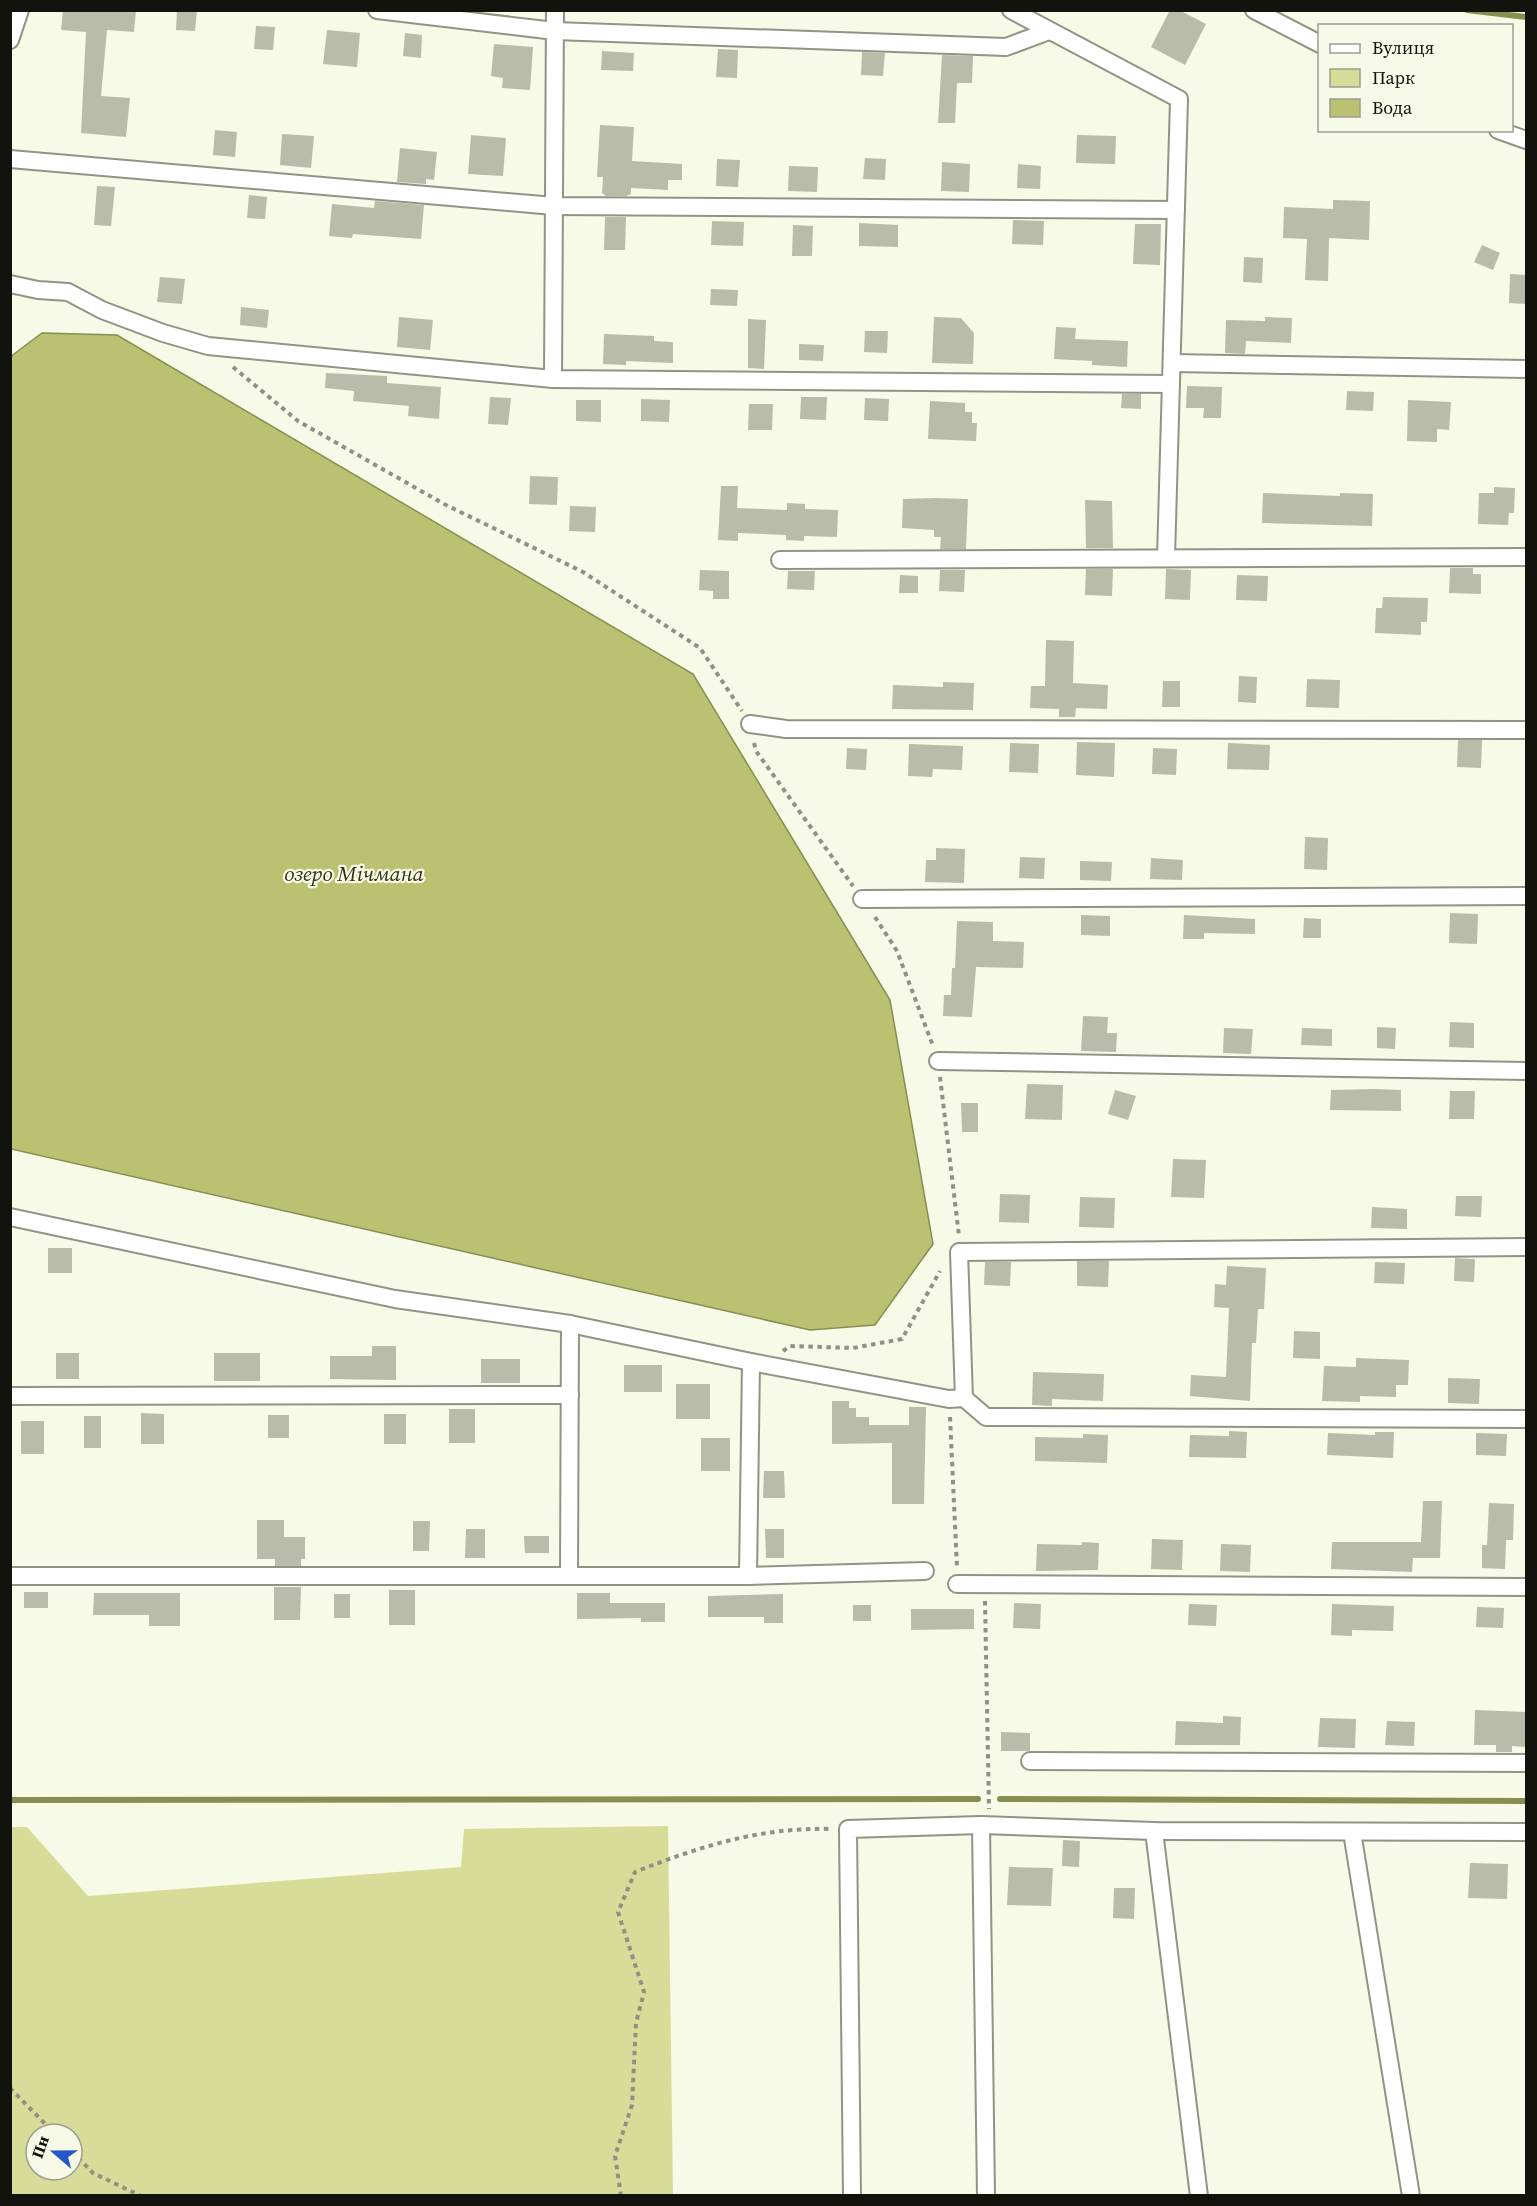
<svg xmlns="http://www.w3.org/2000/svg" width="1537" height="2206" font-family="'Source Serif 4',serif">
  <style>
    .green { fill: #d7dd98; fill-rule: evenodd }
    .water { fill: #bac170; stroke: #888d52; stroke-width: 1.5 }
    .lines { fill: none; stroke-linecap: round; stroke-linejoin: round }
    .stream { stroke: #888d52; stroke-width: 6 }
    .building { fill: #babcaa }
    .minor-casing { stroke: #929483; stroke-width: 20 }
    .path { stroke: #8f9184; stroke-width: 4; stroke-dasharray: 4.5 4.5; stroke-linecap: butt }
    .minor { stroke: #fff; stroke-width: 16 }
    .labels { text-anchor: middle; dominant-baseline: central; stroke-width: 4.5; stroke-linejoin: round; paint-order: stroke }
    .water-label { font-size: 21px; font-style: italic; fill: #323411; stroke: #f7fae7 }
  </style>
  <rect width="100%" height="100%" fill="#f7fae7"/>
  <path class="green" d="M668 1826 673 2195H11V1827H27L88 1896 461 1867 464 1829ZM36 2134H72V2170H36Z"/>
  <polygon class="water" points="42,333 117,335 693,674 890,1000 933,1244 875,1325 810,1330 11,1149 10,357"/>
  <g class="lines">
    <g class="stream">
      <polyline points="1467,10 1526,17"/>
      <polyline points="1000,1799 1526,1801"/>
      <polyline points="10,1800 978,1799"/>
    </g>
  </g>
  <g class="building">
    <polygon points="63,10 136,10 134,32 107,30 101,96 130,98 126,137 81,133 86,32 61,30"/>
    <polygon points="177,10 197,10 195,31 176,30"/>
    <polygon points="1170,10 1179,10 1206,24 1185,65 1151,47"/>
    <polygon points="256,26 275,27 273,50 254,49"/>
    <polygon points="327,30 360,33 357,67 323,64"/>
    <polygon points="405,33 422,35 421,58 403,56"/>
    <polygon points="494,44 533,47 530,90 502,88 503,78 491,76"/>
    <polygon points="718,49 738,50 737,78 716,77"/>
    <polygon points="602,51 634,53 633,71 601,70"/>
    <polygon points="862,52 885,53 883,76 861,75"/>
    <polygon points="942,55 973,56 972,83 957,83 955,123 938,123"/>
    <polygon points="600,125 634,127 632,161 682,164 682,180 668,180 668,190 631,188 631,194 626,196 606,196 602,193 603,177 597,177"/>
    <polygon points="215,130 237,132 235,157 213,155"/>
    <polygon points="282,134 314,136 311,168 280,165"/>
    <polygon points="471,135 506,138 503,176 468,174"/>
    <polygon points="1077,135 1116,136 1115,164 1076,163"/>
    <polygon points="400,148 437,152 434,180 426,179 426,184 397,182"/>
    <polygon points="865,158 886,159 885,180 863,179"/>
    <polygon points="717,159 740,160 738,187 716,186"/>
    <polygon points="942,162 970,164 969,192 941,191"/>
    <polygon points="1018,164 1041,166 1040,189 1017,188"/>
    <polygon points="789,166 818,167 817,192 788,191"/>
    <polygon points="97,186 115,187 111,226 94,225"/>
    <polygon points="249,195 267,197 265,219 247,218"/>
    <polygon points="1333,200 1370,201 1369,240 1329,238 1328,281 1305,280 1307,239 1283,238 1284,207 1333,209"/>
    <polygon points="375,201 424,205 421,239 353,234 352,238 329,236 332,204 374,208"/>
    <polygon points="605,217 626,217 625,250 604,250"/>
    <polygon points="1013,220 1044,221 1043,245 1012,244"/>
    <polygon points="712,221 744,222 743,246 711,245"/>
    <polygon points="859,223 898,225 898,247 859,246"/>
    <polygon points="1135,224 1161,224 1160,265 1133,264"/>
    <polygon points="793,225 813,226 812,256 792,256"/>
    <polygon points="1482,245 1500,253 1493,270 1474,262"/>
    <polygon points="1244,257 1263,258 1262,283 1243,282"/>
    <polygon points="1510,274 1527,275 1527,304 1509,303"/>
    <polygon points="160,277 185,279 182,304 157,302"/>
    <polygon points="711,289 738,290 737,306 710,305"/>
    <polygon points="241,307 269,310 267,328 240,325"/>
    <polygon points="399,317 433,320 430,350 397,347"/>
    <polygon points="934,317 961,318 974,333 973,364 932,363"/>
    <polygon points="1265,317 1292,318 1291,343 1246,341 1245,354 1225,353 1226,320 1265,321"/>
    <polygon points="748,319 766,320 764,369 748,368"/>
    <polygon points="1056,327 1076,328 1075,339 1128,341 1127,367 1092,365 1092,361 1054,359"/>
    <polygon points="865,331 888,331 887,353 864,352"/>
    <polygon points="604,334 654,336 654,341 673,342 673,363 626,361 626,365 603,364"/>
    <polygon points="799,344 824,345 823,361 799,360"/>
    <polygon points="326,373 387,376 387,383 441,387 439,419 408,416 409,406 353,401 354,391 325,388"/>
    <polygon points="1187,386 1222,387 1221,418 1203,418 1204,408 1186,408"/>
    <polygon points="1347,391 1374,392 1373,411 1346,410"/>
    <polygon points="1122,394 1141,394 1141,409 1121,408"/>
    <polygon points="490,397 511,398 508,425 488,424"/>
    <polygon points="801,397 827,397 826,420 800,419"/>
    <polygon points="865,398 889,399 888,421 864,420"/>
    <polygon points="641,399 670,400 669,422 641,421"/>
    <polygon points="576,400 601,400 601,422 576,421"/>
    <polygon points="1408,400 1451,402 1449,430 1437,429 1437,442 1407,441"/>
    <polygon points="930,401 965,403 965,412 972,412 972,423 977,423 976,441 928,439"/>
    <polygon points="749,404 773,404 772,430 748,430"/>
    <polygon points="530,476 558,477 557,505 529,504"/>
    <polygon points="721,486 738,486 737,508 787,510 787,503 805,504 805,509 838,510 837,537 804,536 804,541 786,540 786,535 738,533 738,541 718,540"/>
    <polygon points="1494,487 1515,488 1514,513 1509,513 1508,525 1478,524 1479,493 1494,493"/>
    <polygon points="1263,493 1340,496 1340,493 1373,494 1372,526 1262,523"/>
    <polygon points="935,498 968,499 966,549 940,549 941,537 934,537 934,530 902,528 903,499"/>
    <polygon points="1085,500 1112,501 1113,548 1086,548"/>
    <polygon points="570,506 596,507 595,532 569,531"/>
    <polygon points="1450,568 1473,568 1473,574 1481,574 1481,594 1449,593"/>
    <polygon points="1086,569 1113,569 1112,596 1085,595"/>
    <polygon points="1166,569 1191,570 1190,600 1165,599"/>
    <polygon points="700,570 729,571 729,599 713,599 713,591 699,590"/>
    <polygon points="940,570 965,570 964,592 939,591"/>
    <polygon points="788,571 815,571 814,590 787,589"/>
    <polygon points="900,575 918,576 918,593 899,593"/>
    <polygon points="1237,575 1268,576 1267,601 1236,600"/>
    <polygon points="1383,597 1428,598 1427,622 1421,622 1421,635 1375,633 1376,608 1382,608"/>
    <polygon points="1046,640 1074,641 1073,683 1108,685 1107,709 1076,708 1075,717 1059,717 1059,709 1030,708 1031,686 1045,686"/>
    <polygon points="1239,676 1257,677 1256,703 1238,702"/>
    <polygon points="1307,679 1340,680 1339,708 1306,707"/>
    <polygon points="1163,681 1180,681 1180,707 1162,707"/>
    <polygon points="943,682 974,683 973,710 892,709 893,685 943,687"/>
    <polygon points="1458,740 1482,740 1481,768 1457,767"/>
    <polygon points="1077,742 1115,743 1114,777 1076,775"/>
    <polygon points="1010,743 1039,744 1038,773 1009,772"/>
    <polygon points="1228,743 1270,745 1269,770 1227,769"/>
    <polygon points="909,744 963,746 962,770 933,769 932,777 908,776"/>
    <polygon points="847,748 867,749 866,770 846,769"/>
    <polygon points="1153,748 1177,749 1176,775 1152,774"/>
    <polygon points="1305,837 1328,838 1327,870 1304,869"/>
    <polygon points="936,848 965,849 964,883 925,882 926,860 936,860"/>
    <polygon points="1020,857 1045,858 1044,879 1019,878"/>
    <polygon points="1151,858 1183,860 1182,880 1150,879"/>
    <polygon points="1080,861 1112,862 1111,881 1080,880"/>
    <polygon points="1450,913 1478,914 1477,944 1449,943"/>
    <polygon points="1081,915 1110,916 1110,936 1081,935"/>
    <polygon points="1184,915 1255,919 1255,934 1204,933 1204,939 1183,939"/>
    <polygon points="1304,918 1321,919 1321,938 1303,938"/>
    <polygon points="957,921 993,922 993,941 1024,942 1023,968 976,967 972,1017 943,1016 944,995 951,995 952,968 955,968"/>
    <polygon points="1083,1016 1108,1017 1107,1033 1117,1033 1116,1052 1081,1051"/>
    <polygon points="1450,1022 1474,1023 1474,1048 1449,1047"/>
    <polygon points="1377,1027 1396,1028 1395,1049 1377,1048"/>
    <polygon points="1224,1028 1253,1029 1251,1054 1223,1053"/>
    <polygon points="1302,1028 1332,1029 1332,1046 1301,1045"/>
    <polygon points="1027,1084 1063,1085 1062,1120 1025,1119"/>
    <polygon points="1374,1089 1401,1090 1401,1111 1330,1110 1331,1090"/>
    <polygon points="1115,1090 1136,1096 1128,1120 1108,1114"/>
    <polygon points="1450,1091 1475,1091 1474,1119 1449,1119"/>
    <polygon points="961,1103 978,1103 978,1132 962,1132"/>
    <polygon points="1173,1159 1206,1160 1204,1198 1171,1197"/>
    <polygon points="1000,1194 1030,1195 1029,1223 999,1222"/>
    <polygon points="1456,1196 1482,1196 1481,1217 1455,1216"/>
    <polygon points="1080,1197 1115,1198 1114,1228 1079,1227"/>
    <polygon points="1372,1207 1407,1209 1407,1229 1371,1228"/>
    <rect x="48" y="1248" width="24" height="25"/>
    <polygon points="1455,1258 1475,1259 1474,1282 1454,1281"/>
    <polygon points="1077,1261 1109,1261 1108,1287 1077,1286"/>
    <polygon points="985,1262 1011,1262 1010,1286 984,1285"/>
    <polygon points="1375,1262 1405,1263 1404,1284 1374,1283"/>
    <polygon points="1227,1266 1266,1268 1264,1309 1258,1309 1256,1343 1252,1343 1250,1401 1190,1396 1191,1375 1226,1377 1229,1308 1214,1307 1215,1284 1226,1285"/>
    <polygon points="1294,1331 1320,1332 1320,1359 1293,1358"/>
    <polygon points="372,1346 396,1346 396,1380 330,1379 330,1356 372,1356"/>
    <rect x="56" y="1353" width="23" height="26"/>
    <rect x="214" y="1353" width="46" height="28"/>
    <polygon points="1356,1358 1409,1360 1408,1385 1396,1385 1396,1397 1360,1396 1360,1402 1322,1401 1324,1366 1356,1367"/>
    <rect x="481" y="1359" width="39" height="24"/>
    <rect x="624" y="1365" width="38" height="27"/>
    <polygon points="1033,1372 1104,1374 1103,1401 1052,1399 1052,1406 1032,1405"/>
    <polygon points="1448,1378 1480,1379 1479,1404 1448,1403"/>
    <rect x="676" y="1384" width="34" height="35"/>
    <polygon points="832,1401 849,1401 849,1408 856,1408 856,1417 869,1417 869,1425 909,1425 909,1407 926,1407 924,1504 892,1504 892,1443 832,1444"/>
    <rect x="449" y="1409" width="26" height="34"/>
    <polygon points="141,1413 164,1414 164,1444 141,1444"/>
    <rect x="384" y="1414" width="22" height="30"/>
    <rect x="268" y="1415" width="21" height="23"/>
    <rect x="84" y="1416" width="17" height="32"/>
    <rect x="21" y="1421" width="23" height="33"/>
    <polygon points="1229,1431 1247,1432 1246,1458 1189,1457 1190,1435 1229,1436"/>
    <polygon points="1375,1432 1394,1432 1393,1458 1327,1455 1328,1433 1375,1435"/>
    <polygon points="1476,1433 1507,1434 1506,1456 1476,1455"/>
    <polygon points="1083,1434 1108,1435 1107,1463 1035,1461 1035,1437 1083,1438"/>
    <rect x="701" y="1438" width="29" height="33"/>
    <polygon points="764,1471 784,1471 785,1498 763,1498"/>
    <polygon points="1423,1501 1442,1501 1440,1558 1413,1558 1412,1572 1331,1569 1332,1542 1421,1542"/>
    <polygon points="1489,1503 1514,1504 1513,1540 1506,1540 1505,1569 1482,1568 1482,1545 1487,1545"/>
    <polygon points="257,1520 284,1520 284,1537 305,1537 305,1559 301,1559 301,1566 275,1566 275,1559 257,1559"/>
    <polygon points="413,1521 430,1521 429,1551 413,1551"/>
    <polygon points="466,1529 485,1529 485,1558 465,1558"/>
    <polygon points="765,1529 784,1529 784,1558 766,1558"/>
    <polygon points="524,1536 549,1536 549,1553 525,1553"/>
    <polygon points="1152,1539 1183,1540 1182,1570 1151,1569"/>
    <polygon points="1082,1542 1099,1543 1098,1570 1036,1571 1037,1544 1082,1545"/>
    <polygon points="1221,1544 1251,1545 1250,1572 1220,1571"/>
    <polygon points="274,1587 301,1587 300,1620 274,1620"/>
    <rect x="389" y="1590" width="26" height="35"/>
    <rect x="24" y="1592" width="24" height="16"/>
    <polygon points="94,1593 180,1593 180,1626 149,1626 149,1615 93,1615"/>
    <polygon points="577,1593 610,1593 610,1603 665,1603 665,1622 641,1622 641,1618 577,1619"/>
    <rect x="334" y="1594" width="16" height="24"/>
    <polygon points="783,1594 783,1623 764,1623 764,1617 708,1617 708,1596"/>
    <polygon points="1014,1603 1041,1604 1040,1629 1013,1628"/>
    <polygon points="1189,1604 1217,1605 1216,1626 1188,1625"/>
    <polygon points="1332,1604 1394,1606 1393,1631 1352,1630 1352,1636 1331,1635"/>
    <rect x="853" y="1605" width="18" height="16"/>
    <polygon points="1477,1607 1504,1608 1503,1628 1476,1627"/>
    <polygon points="911,1609 974,1609 974,1629 911,1630"/>
    <polygon points="1475,1710 1527,1712 1527,1747 1512,1746 1512,1752 1496,1752 1496,1745 1474,1745"/>
    <polygon points="1223,1716 1241,1717 1240,1745 1175,1745 1176,1721 1223,1723"/>
    <polygon points="1320,1718 1356,1719 1355,1748 1318,1747"/>
    <polygon points="1387,1721 1415,1722 1414,1746 1385,1745"/>
    <polygon points="1001,1732 1030,1733 1030,1751 1001,1751"/>
    <polygon points="1063,1840 1080,1841 1079,1867 1062,1866"/>
    <polygon points="1470,1863 1508,1864 1507,1899 1468,1898"/>
    <polygon points="1009,1867 1053,1868 1051,1906 1007,1905"/>
    <polygon points="1114,1888 1135,1888 1134,1919 1113,1918"/>
  </g>
  <g class="lines">
    <g class="minor-casing">
      <g id="minor">
        <polyline points="377,10 555,31 1006,47 1049,31"/>
        <polyline points="1011,10 1179,99 1166,558"/>
        <polyline points="1254,10 1320,44"/>
        <polyline points="10,40 20,10"/>
        <polyline points="1498,130 1526,140"/>
        <polyline points="10,159 554,206 1176,210"/>
        <polyline points="10,284 38,290 68,292 102,310 163,333 208,346 553,379 1171,384"/>
        <polyline points="1172,363 1526,369"/>
        <polyline points="553,379 555,10"/>
        <polyline points="780,560 1526,557"/>
        <polyline points="750,724 786,729 1526,730"/>
        <polyline points="862,899 1526,896"/>
        <polyline points="938,1061 1526,1071"/>
        <polyline points="10,1217 395,1299 570,1324 751,1362 949,1399 964,1398 986,1417 1526,1419"/>
        <polyline points="10,1396 570,1395"/>
        <polyline points="964,1398 959,1252 1526,1247"/>
        <polyline points="10,1576 748,1576 925,1571"/>
        <polyline points="569,1576 570,1324"/>
        <polyline points="748,1576 751,1362"/>
        <polyline points="957,1584 1526,1587"/>
        <polyline points="1030,1761 1526,1763"/>
        <polyline points="981,1825 986,2196"/>
        <polyline points="1154,1831 1199,2196"/>
        <polyline points="1352,1832 1411,2196"/>
        <polyline points="852,2196 848,1829 981,1825 1154,1831 1526,1832"/>
      </g>
    </g>
    <g class="path">
      <polyline points="233,367 298,421 444,504 583,572 700,648 742,711"/>
      <polyline points="754,743 756,751 853,886"/>
      <polyline points="875,917 897,951 933,1046"/>
      <polyline points="940,1077 959,1236"/>
      <polyline points="783,1351 790,1346 853,1348 902,1339 940,1271"/>
      <polyline points="950,1417 957,1568"/>
      <polyline points="985,1601 989,1809"/>
      <polyline points="10,2088 55,2134"/>
      <polyline points="72,2151 93,2173 141,2196"/>
      <path d="M621 2196 615 2156 632 2105 636 2023 644 1992 618 1912 635 1872C701 1846 760 1827 832 1829"/>
    </g>
    <use href="#minor" class="minor"/>
  </g>
  <g class="labels">
    <g class="water-label">
      <text x="354" y="873">озеро Мічмана</text>
    </g>
  </g>
  <rect width="1537" height="2206" fill="none" stroke="#13130d" stroke-width="24"/>
  <rect x="1318" y="24" width="195" height="108" fill="#f7fae7" stroke="#9c9e90" stroke-width="1.5"/>
  <rect x="1330" y="44" width="30" height="9" fill="#ffffff" stroke="#9c9e90" stroke-width="1.5"/>
  <text x="1372" y="54" font-size="18" fill="#13130d">Вулиця</text>
  <rect x="1330" y="69" width="30" height="18" fill="#d7dd98" stroke="#9c9e90" stroke-width="1.5"/>
  <text x="1372" y="84" font-size="18" fill="#13130d">Парк</text>
  <rect x="1330" y="99" width="30" height="18" fill="#bac170" stroke="#9c9e90" stroke-width="1.5"/>
  <text x="1372" y="114" font-size="18" fill="#13130d">Вода</text>
  <g transform="translate(54 2152) rotate(290)"><circle r="28" fill="#f7fae7" stroke="#9c9e90" stroke-width="1.5"/>
  <path d="M0-4.5L10 22L0 15L-10 22Z" fill="#2458c6"/>
  <text y="-9" font-size="16" font-weight="bold" text-anchor="middle" fill="#13130d">Пн</text>
  </g>
</svg>
